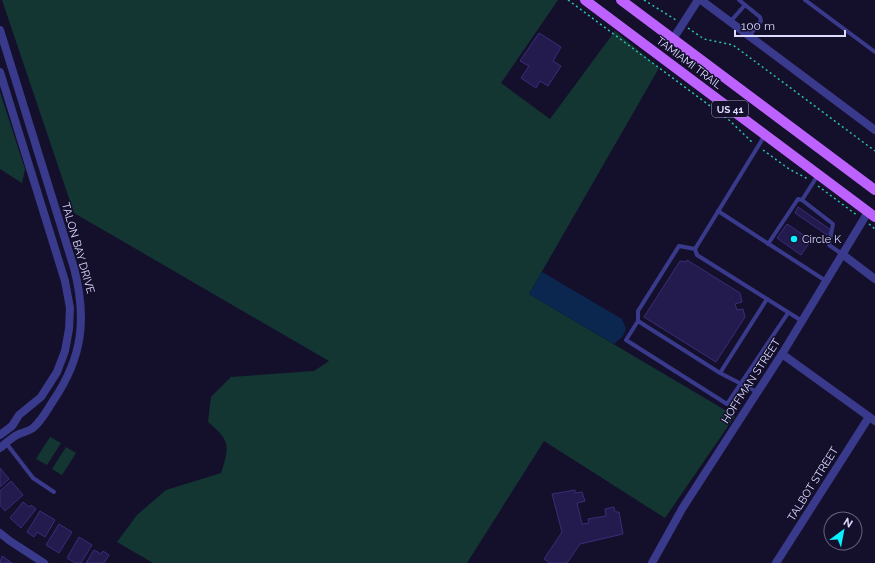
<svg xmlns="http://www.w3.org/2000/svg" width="875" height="563" font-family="Raleway,sans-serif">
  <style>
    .green { fill: #133633 }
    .water { fill: #0b2750 }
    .building { fill: #231b4d; stroke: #392d7a }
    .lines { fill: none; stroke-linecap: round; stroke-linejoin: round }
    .path { stroke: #2cc1b2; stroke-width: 1.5; stroke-dasharray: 2 3; stroke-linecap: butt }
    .service { stroke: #3a3a8c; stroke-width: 4 }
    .minor { stroke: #3a3a8c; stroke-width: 8 }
    .primary { stroke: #be62ff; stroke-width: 10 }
    .poi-dot { fill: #07f1ff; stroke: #14102c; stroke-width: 1.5 }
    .labels { text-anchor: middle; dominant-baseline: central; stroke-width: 3; stroke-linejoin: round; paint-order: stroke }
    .shield { fill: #14102c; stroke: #a19ec0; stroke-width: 1 }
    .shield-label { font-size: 10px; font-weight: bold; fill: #dddbff }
    .street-label { font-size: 11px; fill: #dddbff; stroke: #14102c }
    .poi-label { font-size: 11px; fill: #dddbff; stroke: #14102c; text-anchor: start }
  </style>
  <rect width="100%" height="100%" fill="#14102c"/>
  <g class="green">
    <path d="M2 0H558L501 83 550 119 615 31 659 68 529 294 735 416 665 518 544 441 467 563H153L117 542 137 515 166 490 221 473C230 446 230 440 208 422L211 397 231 377 314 371 329 361 74 213Z"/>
    <polygon points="0,92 25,169 22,183 0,169"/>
    <polygon points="50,437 61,443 47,465 36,459"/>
    <polygon points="66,447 76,453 62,475 52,469"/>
  </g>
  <polygon class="water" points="542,272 622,319 626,329 623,336 614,344 529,294"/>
  <g class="building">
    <polygon points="539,33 561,47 553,61 561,66 548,86 540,81 536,88 521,78 529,66 520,61"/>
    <polygon points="798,207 831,230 827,235 795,213"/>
    <polygon points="787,224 811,240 801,255 777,238"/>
    <polygon points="687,260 740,293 742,302 735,304 737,310 743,309 745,317 716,362 644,317 680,261 686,262"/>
    <polygon points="0,468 9,479 0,487"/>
    <polygon points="11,481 23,495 5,511 0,505 0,491"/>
    <polygon points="575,490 575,493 582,492 585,501 577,503 582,524 589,523 588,519 606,516 605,509 614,507 615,512 619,512 623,534 580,544 567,563 550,563 544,559 562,532 552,494"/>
    <polygon points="23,502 29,507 31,505 36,509 21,528 10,518"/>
    <polygon points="40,511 55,520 45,537 37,532 34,537 27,532"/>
    <polygon points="59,524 72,532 59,553 46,545"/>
    <polygon points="79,537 92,545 81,563 75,563 67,558"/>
    <polygon points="94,550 101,554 103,551 109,555 104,563 86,563"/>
    <polygon points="2,556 12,563 0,563"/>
  </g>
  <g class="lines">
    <g class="path">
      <polyline points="568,0 729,120 753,143"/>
      <polyline points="644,0 676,20"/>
      <polyline points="688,28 704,39 733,45 875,151"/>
      <polyline points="763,150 789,169 808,179"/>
      <polyline points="818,186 858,216"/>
      <polyline points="869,224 875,229"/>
    </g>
    <g class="service">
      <polyline points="739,0 760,17 761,21 749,36"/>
      <polyline points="805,0 875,52"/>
      <polyline points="730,22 745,5"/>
      <polyline points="802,200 833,224 829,245 842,254"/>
      <polyline points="718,211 826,281"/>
      <polyline points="768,244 798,199 802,200 818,175"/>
      <polyline points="695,249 697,255 802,321"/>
      <polyline points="638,321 626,340 727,404 788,313"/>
      <polyline points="720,373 767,299"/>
      <polyline points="757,392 720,373 638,321 638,311 679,246 695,249 765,135"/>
      <polyline points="6,443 33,478 54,492"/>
    </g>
    <g class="minor">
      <polyline points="701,0 875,130"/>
      <path d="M0 30 74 268C87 318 83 357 53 401 47 410 42 420 33 428 28 432 22 432 17 435 11 438 5 444 0 448"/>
      <polyline points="673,39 698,0"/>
      <polyline points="0,72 65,281 70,308 69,329 65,351 57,372 41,397 19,415 12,426 0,435"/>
      <polyline points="842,254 875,279"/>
      <polyline points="782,354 875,421"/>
      <polyline points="0,533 10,541 44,563"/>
      <polyline points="652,563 682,509 782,354 868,212"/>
      <polyline points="776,563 869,417"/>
    </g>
    <g class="primary">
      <polyline points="585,0 875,217"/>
      <polyline points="621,0 875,190"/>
    </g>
  </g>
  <circle class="poi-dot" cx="794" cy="239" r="4"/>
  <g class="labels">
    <rect class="shield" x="712" y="101" width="36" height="16" rx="3"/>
    <g class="shield-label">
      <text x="730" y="109">US 41</text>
    </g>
    <g class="street-label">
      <text transform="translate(689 63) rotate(37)">TAMIAMI TRAIL</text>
      <text transform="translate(78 248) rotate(74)">TALON BAY DRIVE</text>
      <text transform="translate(751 381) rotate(-57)">HOFFMAN STREET</text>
      <text transform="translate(813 484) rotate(-58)">TALBOT STREET</text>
    </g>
    <g class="poi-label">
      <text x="802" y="239">Circle K</text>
    </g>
  </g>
  <g transform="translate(843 531) rotate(32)"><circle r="19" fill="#14102c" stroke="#646180"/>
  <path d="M0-3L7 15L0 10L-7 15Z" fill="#07f1ff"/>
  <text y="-6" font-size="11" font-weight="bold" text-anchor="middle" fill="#dddbff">N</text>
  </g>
  <path d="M735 30v6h110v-6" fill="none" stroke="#dddbff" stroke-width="2"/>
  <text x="741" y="30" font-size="12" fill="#dddbff" stroke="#14102c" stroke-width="3" paint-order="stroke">100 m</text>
</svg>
